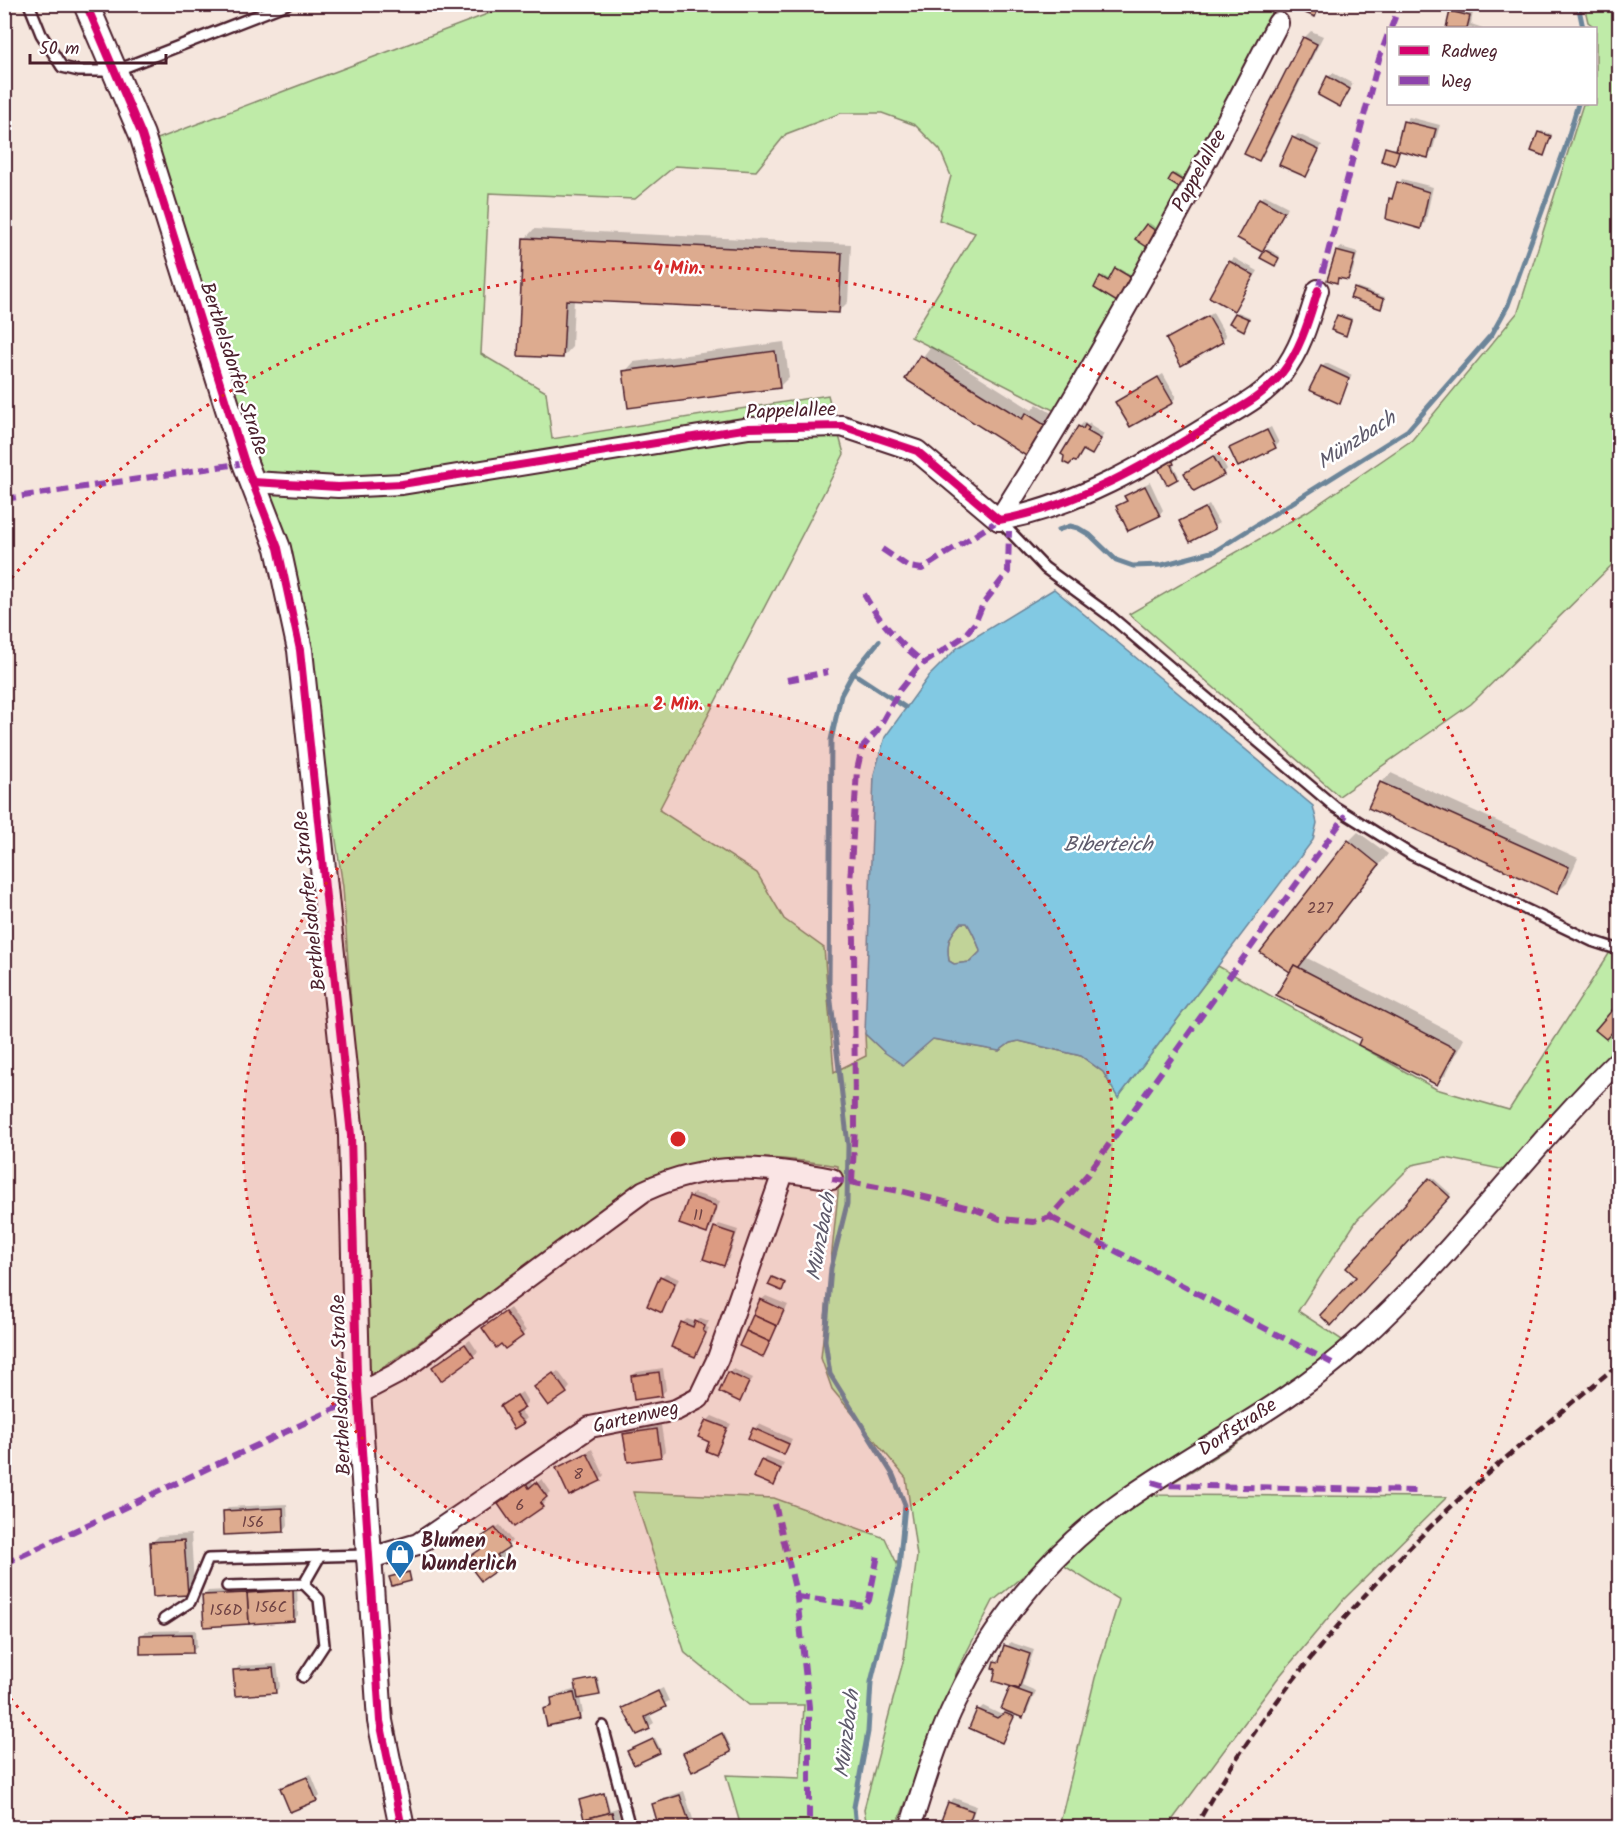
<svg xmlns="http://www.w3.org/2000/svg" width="1624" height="1832" font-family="Kalam,sans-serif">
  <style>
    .green { fill: #bfeba8; stroke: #84856a; stroke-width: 1.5 }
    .water { fill: #82c9e3; stroke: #6c8599; stroke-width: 1.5; fill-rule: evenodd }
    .shadow { fill: #0003 }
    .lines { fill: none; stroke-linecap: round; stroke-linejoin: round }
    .stream { stroke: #6c8599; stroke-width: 5 }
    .building { fill: #ddab8f; stroke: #4a1f2b; stroke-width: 1.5 }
    .service-casing { stroke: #4a1f2b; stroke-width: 14 }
    .minor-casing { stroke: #4a1f2b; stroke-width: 24 }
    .tertiary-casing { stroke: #4a1f2b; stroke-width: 28 }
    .service { stroke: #fff; stroke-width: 9 }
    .minor { stroke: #fff; stroke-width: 20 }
    .tertiary { stroke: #fff; stroke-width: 24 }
    .rail { stroke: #4a1f2b; stroke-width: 4.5; stroke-dasharray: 9 4.5; stroke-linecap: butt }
    .quiet { stroke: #8e44ad; stroke-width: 6; stroke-dasharray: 12 6; stroke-linecap: butt }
    .cycleway-casing { stroke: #fff; stroke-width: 11 }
    .cycleway { stroke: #d6006c; stroke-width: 8 }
    .ring { fill: none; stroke: #d62828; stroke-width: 3; stroke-dasharray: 3 6 }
    .labels { text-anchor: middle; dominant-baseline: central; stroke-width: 5; stroke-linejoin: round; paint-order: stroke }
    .number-label { font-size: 16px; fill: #6f4244 }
    .street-label { font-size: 20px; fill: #4a1f2b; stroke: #fff }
    .poi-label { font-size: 20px; font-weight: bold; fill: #4a1f2b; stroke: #fff; text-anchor: start }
    .water-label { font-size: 21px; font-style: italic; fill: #5e5a6b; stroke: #fff }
    .centre { fill: #d62828; stroke: #fff; stroke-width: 3 }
    .ring-label { font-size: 18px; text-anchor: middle; font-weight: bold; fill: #d62828; stroke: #fff; stroke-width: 5; stroke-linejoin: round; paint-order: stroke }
  </style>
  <rect width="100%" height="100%" fill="#f5e6dd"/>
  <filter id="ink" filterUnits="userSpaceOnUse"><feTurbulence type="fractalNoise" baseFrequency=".0167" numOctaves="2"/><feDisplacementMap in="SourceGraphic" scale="12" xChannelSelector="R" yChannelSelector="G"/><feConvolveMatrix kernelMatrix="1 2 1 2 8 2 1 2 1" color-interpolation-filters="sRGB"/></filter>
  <g filter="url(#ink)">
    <g class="green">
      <path d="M511 5H1276L1273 22 1059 413 911 337 975 233 939 220 951 176 940 150 915 125 882 113H841L786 134 756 171 675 166 635 199 489 193 481 354 546 392 552 439 828 395 844 454 659 810 757 873 784 919 824 948 834 1072 866 1056 865 1034 884 1052 932 1039 999 1051 1010 1043 1019 1041 1081 1056 1103 1072 1118 1098 1218 966 1436 1089 1509 1110 1619 938V1073L1505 1170 1446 1158 1412 1165 1357 1220 1298 1311 1362 1353C1296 1406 1225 1453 1151 1495L1447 1497 1344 1599 1278 1678 1167 1827H1059L1095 1678 1119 1600 1063 1565 1035 1566 993 1601 958 1669 896 1827H867L864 1809 904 1658 917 1556 906 1478 832 1389 821 1358 838 1193V1166C769 1155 707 1150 643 1184L368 1378 358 1107 343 887 297 578 190 254 155 140Z"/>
      <polygon points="1584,5 1619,5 1619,558 1471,704 1339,796 1129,614 1308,511 1412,440 1518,312 1583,104 1596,104 1596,28 1588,22"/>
      <path d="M961 923H967C970 927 980 947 980 952L970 962 954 964 949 961C946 944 949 935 961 923Z"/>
      <polygon points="633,1492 774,1498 885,1538 899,1568 871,1682 868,1732 854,1807 856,1827 741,1827 726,1775 800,1778 804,1705 749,1705 685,1653"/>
    </g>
    <path class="water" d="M1054 589 1313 806 1317 823 1313 840 1118 1098 1103 1072 1081 1056 1019 1041 1010 1043 999 1051 933 1039 903 1065 884 1052 865 1034 874 774 885 737 929 676 957 648ZM961 923H967C970 927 980 947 980 952L970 962 954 964 949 961C946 944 949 935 961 923Z"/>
    <g class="shadow">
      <polygon points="1302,4 1323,4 1314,15"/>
      <polygon points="1455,8 1473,12 1471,24 1483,28 1447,28 1451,12"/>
      <polygon points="1311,31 1323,36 1265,152 1258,159 1304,38"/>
      <polygon points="1333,73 1353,84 1340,105 1328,77"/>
      <polygon points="1409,117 1440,125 1432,152 1428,156 1400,149 1395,163 1386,148 1398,148 1405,122"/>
      <polygon points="1541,131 1552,134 1544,154 1533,151"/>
      <polygon points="1298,134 1322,145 1306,175 1294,138"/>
      <polygon points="1175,173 1186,180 1182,185 1173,175"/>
      <polygon points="1402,179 1433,187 1425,223 1421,227 1391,199"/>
      <polygon points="1265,195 1288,207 1262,250 1260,199"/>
      <polygon points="1149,223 1158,229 1148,243 1147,225"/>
      <polygon points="534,229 851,244 848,302 839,311 574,299 572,347 563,357 525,239"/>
      <polygon points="1341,247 1358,252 1352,274 1348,279 1340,277 1336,281 1337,252"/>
      <polygon points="1268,249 1280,256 1276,262 1266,251"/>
      <polygon points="1234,258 1258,271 1234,309 1230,262"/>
      <polygon points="1118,268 1132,276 1119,298 1102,277 1103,275 1110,280"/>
      <polygon points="1357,287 1385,297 1382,306 1355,289"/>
      <polygon points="1238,312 1250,317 1245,327 1236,314"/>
      <polygon points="1213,313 1226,336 1222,341 1168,340"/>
      <polygon points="1340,314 1352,318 1347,332 1333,330"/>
      <polygon points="784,342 789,377 779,387 625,372 634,362"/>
      <polygon points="931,346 1032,410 1037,404 1059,418 1041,448 907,378"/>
      <polygon points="1326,363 1352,375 1339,402 1322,367"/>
      <polygon points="1163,374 1176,397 1172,402 1117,402"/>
      <polygon points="1084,422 1088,425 1090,422 1091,426 1104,434 1096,448 1084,449 1076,461 1079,427"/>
      <polygon points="1271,427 1279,443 1275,447 1231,449"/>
      <polygon points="1218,453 1227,469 1223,474 1186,473"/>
      <polygon points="1172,454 1175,461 1172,463 1179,476 1168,482"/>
      <polygon points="1150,482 1163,510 1159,515 1118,506 1128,500 1126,496 1131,492"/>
      <polygon points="1209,505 1219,523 1190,540 1181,522"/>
      <polygon points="1391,773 1578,858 1567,883 1557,893 1370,808 1382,782"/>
      <polygon points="1358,832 1388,854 1307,958 1464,1039 1446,1074 1437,1083 1292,971 1349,841"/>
      <polygon points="1432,1177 1451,1194 1331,1323 1358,1277 1348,1268"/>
      <polygon points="694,1193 720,1201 711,1228 706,1232 690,1197"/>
      <polygon points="719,1224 738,1230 728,1260 724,1264 715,1228"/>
      <polygon points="666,1273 679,1279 662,1312 661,1277"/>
      <polygon points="775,1277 786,1282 783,1287 773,1278"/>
      <polygon points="766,1296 788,1305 763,1356 761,1300"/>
      <polygon points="510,1308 526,1331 522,1335 488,1324"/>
      <polygon points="701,1318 709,1321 706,1327 709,1328 695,1355 682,1323 687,1319 696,1322"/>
      <polygon points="470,1340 478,1352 442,1379 438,1363"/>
      <polygon points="663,1368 666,1390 661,1395 632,1376 637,1372"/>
      <polygon points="734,1369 753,1378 740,1400 729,1373"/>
      <polygon points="558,1371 570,1387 566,1392 541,1383"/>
      <polygon points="522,1392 528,1402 519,1410 527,1418 523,1422 501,1406"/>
      <polygon points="712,1416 731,1424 715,1453 707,1421"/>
      <polygon points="759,1424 792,1439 788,1448 784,1453 754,1429"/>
      <polygon points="661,1425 665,1451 660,1456 625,1434 629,1430"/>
      <polygon points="592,1449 604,1475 600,1480 558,1468"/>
      <polygon points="766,1457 784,1464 773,1484 762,1461"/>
      <polygon points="542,1479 551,1492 544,1498 546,1501 542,1505 504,1500 531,1480 534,1485"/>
      <polygon points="287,1504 288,1526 284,1531 224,1512 229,1507"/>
      <polygon points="500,1525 512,1541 501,1551 507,1559 503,1564 487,1545 487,1534"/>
      <polygon points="191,1534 194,1586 187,1593 151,1543 159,1536"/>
      <polygon points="410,1571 410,1580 391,1577 393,1575"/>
      <polygon points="297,1586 298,1615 294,1620 204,1596 208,1591"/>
      <polygon points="196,1630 197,1647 192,1651 141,1636 146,1631"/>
      <polygon points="1010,1642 1034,1650 1022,1685 1036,1691 1027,1712 1022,1716 1016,1714 1002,1741 979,1710 983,1706 1002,1715 1009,1710 1003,1708 1012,1686 996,1662 1002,1658"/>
      <polygon points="277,1664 280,1687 275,1692 235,1671 239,1666"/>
      <polygon points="598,1677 601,1692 580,1698 583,1713 579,1717 544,1709 553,1704 552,1699 557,1694 578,1689 578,1681"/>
      <polygon points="663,1688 669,1701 649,1713 654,1723 638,1733 624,1708"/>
      <polygon points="724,1733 732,1749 692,1770 686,1752"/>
      <polygon points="655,1738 661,1750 659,1752 631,1749"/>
      <polygon points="311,1774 320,1796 316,1800 282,1788"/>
      <polygon points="684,1791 693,1819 682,1828 661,1828 653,1804 658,1800"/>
      <polygon points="605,1792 610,1810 617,1808 622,1828 588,1828 581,1800"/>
      <polygon points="954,1798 976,1806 969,1828 941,1825 949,1803"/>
    </g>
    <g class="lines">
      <g class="stream">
        <polyline points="1578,4 1583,28"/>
        <polyline points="1058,530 1070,526 1078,528 1090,535 1116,560 1133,566 1162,565 1215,551 1408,430 1492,334 1508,305 1565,148 1578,104"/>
        <polyline points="853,673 905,707"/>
        <polyline points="856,1828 854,1807 868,1732 871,1682 899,1568 905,1505 893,1475 830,1374 825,1340 831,1268 847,1204 848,1145 829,985 831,740 841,695 853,673 879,641"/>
      </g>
    </g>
    <g class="building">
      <polygon points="1300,4 1320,4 1315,17 1298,10"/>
      <polygon points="1450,11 1470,16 1467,28 1446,28"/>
      <polygon points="1303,37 1317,44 1259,161 1244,154"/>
      <polygon points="1327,76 1350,89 1340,107 1318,95"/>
      <polygon points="1403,121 1436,129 1428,158 1396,150"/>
      <polygon points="1538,132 1551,136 1544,156 1531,151"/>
      <polygon points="1292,137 1319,150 1306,177 1279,165"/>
      <polygon points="1385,147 1399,151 1395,165 1381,161"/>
      <polygon points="1172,174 1185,182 1181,189 1168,181"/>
      <polygon points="1397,182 1429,192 1421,229 1386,219 1389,198 1392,199"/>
      <polygon points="1259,198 1284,212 1262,252 1237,238"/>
      <polygon points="1146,224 1157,232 1147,247 1135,239"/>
      <polygon points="523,238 842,253 839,313 566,300 563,358 518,356"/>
      <polygon points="1265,250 1279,258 1275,266 1260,258"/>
      <polygon points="1336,251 1355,256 1348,280 1338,278 1337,283 1327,280"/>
      <polygon points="1229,261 1254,275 1234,311 1209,297"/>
      <polygon points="1115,268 1132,278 1117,302 1094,288 1100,276 1108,281"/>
      <polygon points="1354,288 1384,299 1381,309 1350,298"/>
      <polygon points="1235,313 1249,319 1244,331 1229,323"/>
      <polygon points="1337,315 1351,320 1346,336 1331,330"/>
      <polygon points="1208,316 1223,342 1181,366 1166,339"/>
      <polygon points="775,351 780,388 628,408 623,371"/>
      <polygon points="920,355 1022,419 1026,413 1051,429 1031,459 905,379"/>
      <polygon points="1321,366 1349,379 1340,404 1309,390"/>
      <polygon points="1158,377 1173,403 1130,427 1115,402"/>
      <polygon points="1085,425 1089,428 1087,431 1101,439 1092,455 1083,450 1076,462 1073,461 1069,465 1063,462 1064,456 1061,454 1078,426 1083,429"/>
      <polygon points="1267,430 1276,448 1238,467 1229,448"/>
      <polygon points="1170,455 1174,464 1171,465 1178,479 1167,485 1155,462"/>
      <polygon points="1213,456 1224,475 1194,491 1184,473"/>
      <polygon points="1145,486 1160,516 1128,531 1116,506 1127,501 1124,496"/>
      <polygon points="1205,508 1215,529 1190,542 1179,521"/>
      <polygon points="1380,782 1569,867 1557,894 1368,808"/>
      <polygon points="1348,840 1379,865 1298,968 1294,965 1290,972 1260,952"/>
      <polygon points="1294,965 1456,1049 1437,1085 1358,1045 1361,1038 1276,995"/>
      <polygon points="1620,1001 1620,1024 1606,1039 1595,1030"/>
      <polygon points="1429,1178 1450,1197 1331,1326 1320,1315 1356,1277 1346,1268"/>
      <polygon points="689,1196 716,1206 707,1234 679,1224"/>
      <polygon points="714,1227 735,1234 724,1266 703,1259"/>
      <polygon points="660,1276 675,1283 662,1313 647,1306"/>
      <polygon points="772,1277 785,1283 782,1291 768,1285"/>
      <polygon points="760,1299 784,1310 777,1326 753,1315"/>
      <polygon points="505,1312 523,1336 505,1349 501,1344 496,1348 482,1328"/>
      <polygon points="753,1315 777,1326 770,1342 746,1331"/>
      <polygon points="695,1321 705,1326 703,1331 706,1333 695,1357 671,1347 681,1322 693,1327"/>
      <polygon points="746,1331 770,1342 763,1357 739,1346"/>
      <polygon points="465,1344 474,1357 441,1381 432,1367"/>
      <polygon points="659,1372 662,1396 634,1400 631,1376"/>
      <polygon points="728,1372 749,1382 740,1402 719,1392"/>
      <polygon points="553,1373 567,1393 548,1406 534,1387"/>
      <polygon points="517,1395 525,1408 515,1414 524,1423 514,1429 500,1406"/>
      <polygon points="706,1420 727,1428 716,1455 706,1451 709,1442 698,1437"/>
      <polygon points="753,1428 789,1444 784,1455 748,1439"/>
      <polygon points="657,1429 661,1457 628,1462 623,1434"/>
      <polygon points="587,1453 601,1481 569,1496 556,1468"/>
      <polygon points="761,1460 781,1469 774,1486 753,1477"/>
      <polygon points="536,1482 547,1497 540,1503 543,1507 514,1527 498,1504 526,1483 529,1488"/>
      <polygon points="283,1508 284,1532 224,1535 223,1511"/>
      <polygon points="495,1528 509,1547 497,1555 504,1565 481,1581 465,1560 485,1546 480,1538"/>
      <polygon points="184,1540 188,1595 153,1597 150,1542"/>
      <polygon points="409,1572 411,1581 392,1586 389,1577"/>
      <polygon points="293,1590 294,1621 249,1624 247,1593"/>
      <polygon points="247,1593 249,1624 204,1627 202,1595"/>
      <polygon points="192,1634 193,1653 140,1654 140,1635"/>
      <polygon points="1004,1645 1030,1654 1019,1689 993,1681 996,1669 992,1668 994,1661 999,1662"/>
      <polygon points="273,1668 276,1693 235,1696 233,1670"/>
      <polygon points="596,1678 600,1695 578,1699 575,1682"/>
      <polygon points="1010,1687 1032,1695 1023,1718 1001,1709"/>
      <polygon points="658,1691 666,1707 645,1717 650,1729 637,1735 622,1708"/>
      <polygon points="574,1693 580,1719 547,1726 543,1709 552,1706 551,1698"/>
      <polygon points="977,1709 997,1718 1005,1713 1014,1717 1002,1743 969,1728"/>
      <polygon points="722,1733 731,1752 692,1772 683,1753"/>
      <polygon points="653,1739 660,1753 634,1765 627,1751"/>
      <polygon points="307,1777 317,1801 290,1812 280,1788"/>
      <polygon points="604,1793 609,1813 584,1819 579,1800"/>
      <polygon points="680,1795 690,1824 659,1828 652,1804"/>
      <polygon points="948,1802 973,1811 967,1828 939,1826"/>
      <polygon points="612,1812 616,1828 587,1828 584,1819"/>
    </g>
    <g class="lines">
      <g class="service-casing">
        <g id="service">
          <polyline points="29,4 41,34 62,67 79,71 115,71 287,4"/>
          <polyline points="999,520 1045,568 1109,615 1335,807 1412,855 1592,941 1620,950"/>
          <polyline points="227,1586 304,1584 320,1556"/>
          <polyline points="164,1619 190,1602 208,1559 367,1555"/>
          <polyline points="303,1677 324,1645 319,1599 304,1584"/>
          <polyline points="603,1726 630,1828"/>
        </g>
      </g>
      <g class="minor-casing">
        <g id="minor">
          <path d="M253 482 338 487 402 484 749 428 842 426 917 451 999 520C1075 507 1147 464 1212 424 1237 409 1263 397 1282 373 1301 349 1309 319 1318 290"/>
          <path d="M999 520C1101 359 1191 192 1278 23"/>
          <path d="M358 1394 398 1373 644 1191C710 1160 763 1166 832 1179"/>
          <polyline points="367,1559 418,1544 590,1427 676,1410 699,1398 718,1358 783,1173"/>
          <path d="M910 1828C924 1785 936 1741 956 1701 991 1628 1047 1556 1114 1508 1193 1450 1284 1409 1357 1342 1453 1256 1528 1149 1620 1059"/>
        </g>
      </g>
      <g class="tertiary-casing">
        <polyline id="tertiary" points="86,4 142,135 245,463 278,548 300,650 351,1135 357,1375 380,1721 402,1828"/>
      </g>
      <use href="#service" class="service"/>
      <use href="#minor" class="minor"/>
      <use href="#tertiary" class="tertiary"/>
      <path class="rail" d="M1195 1828C1257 1712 1361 1592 1456 1502 1508 1454 1565 1409 1620 1363"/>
      <g class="quiet">
        <polyline points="1391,28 1400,4"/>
        <polyline points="1318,290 1379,59 1388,34"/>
        <polyline points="4,499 245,463"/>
        <polyline points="882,549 909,567 922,569 999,520"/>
        <path d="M864 594C878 620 902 647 926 664"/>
        <polyline points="787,680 828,672"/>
        <polyline points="832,1179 900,1191 974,1209 1000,1219 1034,1222 1050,1217 1087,1175 1346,815"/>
        <polyline points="852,1182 855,1126 854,939 850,883 857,770 862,748 877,731 899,691 917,668 963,637 975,623 983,604 1008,572 1009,531"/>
        <polyline points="1050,1217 1332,1363"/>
        <polyline points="1152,1482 1162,1485 1416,1491"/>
        <polyline points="775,1504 797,1597 809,1707 809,1828"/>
        <polyline points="4,1564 345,1404 358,1394"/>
        <polyline points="797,1597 865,1606 869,1600 878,1555"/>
      </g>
      <g class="cycleway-casing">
        <g id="cycleway">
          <polyline points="86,4 142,135 245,463 278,548 300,650 351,1135 357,1375 380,1721 402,1828"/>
          <path d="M253 482 338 487 402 484 749 428 842 426 917 451 999 520C1075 507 1147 464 1212 424 1237 409 1263 397 1282 373 1301 349 1309 319 1318 290"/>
        </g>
      </g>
      <use href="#cycleway" class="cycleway"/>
    </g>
  </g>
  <circle cx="678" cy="1139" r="435" fill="#d62828" fill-opacity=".12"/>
  <g class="ring">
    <circle cx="678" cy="1139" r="435"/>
    <path d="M142 1825A871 871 0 0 1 6 1693M6 585A871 871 0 1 1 1214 1825"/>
  </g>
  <defs>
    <g id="shop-pin" transform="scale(1.5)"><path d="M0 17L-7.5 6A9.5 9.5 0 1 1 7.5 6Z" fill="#1f6fb2" stroke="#fff"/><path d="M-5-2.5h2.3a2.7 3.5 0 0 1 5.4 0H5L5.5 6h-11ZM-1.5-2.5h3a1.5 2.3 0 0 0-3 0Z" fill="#fff"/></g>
  </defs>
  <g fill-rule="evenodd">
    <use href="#shop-pin" x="400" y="1554"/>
  </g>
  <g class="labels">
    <g class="number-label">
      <text x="1320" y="908">227</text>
      <text x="698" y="1215">11</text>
      <text x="578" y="1474">8</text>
      <text x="520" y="1505">6</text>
      <text x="253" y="1522">156</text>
      <text x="271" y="1607">156C</text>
      <text x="226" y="1610">156D</text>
    </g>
    <g class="street-label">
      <text transform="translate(1200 171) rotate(-61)">Pappelallee</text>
      <text transform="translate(233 369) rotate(72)">Berthelsdorfer Straße</text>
      <text transform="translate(791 412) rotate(-2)">Pappelallee</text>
      <text transform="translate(311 901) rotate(-96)">Berthelsdorfer Straße</text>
      <text transform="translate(342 1385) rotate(-92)">Berthelsdorfer Straße</text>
      <text transform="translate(636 1418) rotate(-13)">Gartenweg</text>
      <text transform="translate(1238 1428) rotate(-33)">Dorfstraße</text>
    </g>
    <g class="poi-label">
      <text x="421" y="1542">Blumen<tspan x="421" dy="23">Wunderlich</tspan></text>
    </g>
    <g class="water-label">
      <text transform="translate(1357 441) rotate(-33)">Münzbach</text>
      <text x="1108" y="845">Biberteich</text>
      <text transform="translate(822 1237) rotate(-80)">Münzbach</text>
      <text transform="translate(848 1734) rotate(-83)">Münzbach</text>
    </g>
  </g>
  <circle cx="678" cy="1139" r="9" class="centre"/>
  <g class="ring-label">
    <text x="678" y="274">4 Min.</text>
    <text x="678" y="710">2 Min.</text>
  </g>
  <rect width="1624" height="1832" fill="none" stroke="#fff" stroke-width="24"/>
  <rect x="12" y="12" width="1600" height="1808" fill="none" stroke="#4a1f2b" stroke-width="2" filter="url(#ink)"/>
  <rect x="1387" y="27" width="210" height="78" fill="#ffffff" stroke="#b7a5aa" stroke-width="1.5"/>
  <rect x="1399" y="46" width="30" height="9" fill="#d6006c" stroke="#b7a5aa" stroke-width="1.5"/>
  <text x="1441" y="57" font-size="18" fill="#4a1f2b">Radweg</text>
  <rect x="1399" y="76" width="30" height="9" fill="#8e44ad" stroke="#b7a5aa" stroke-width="1.5"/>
  <text x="1441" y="87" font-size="18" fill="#4a1f2b">Weg</text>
  <path d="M30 54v9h136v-9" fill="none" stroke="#4a1f2b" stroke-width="3"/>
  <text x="39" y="54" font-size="18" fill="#4a1f2b" stroke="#ffffff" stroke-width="4.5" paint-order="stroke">50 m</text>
</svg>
